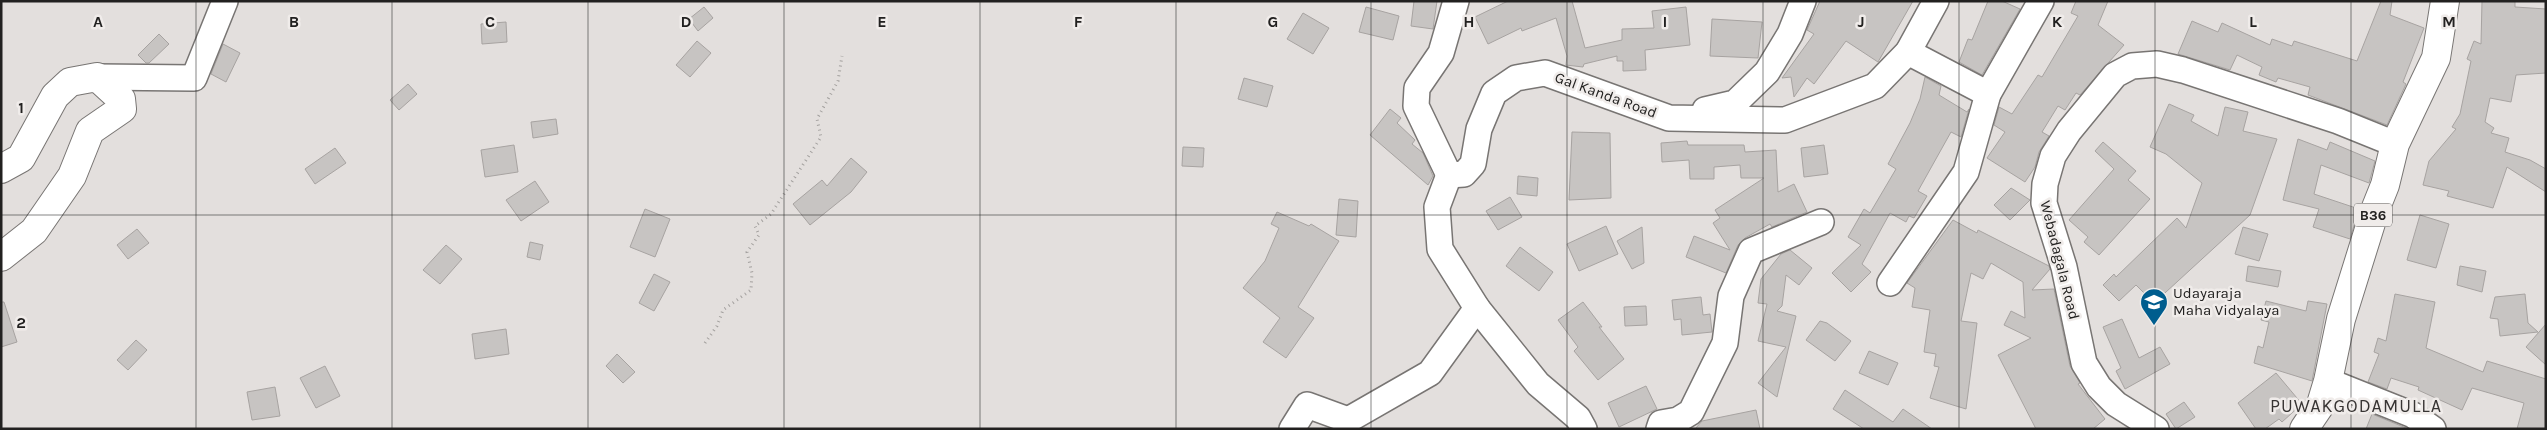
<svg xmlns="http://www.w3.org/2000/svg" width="2547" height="430" font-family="Karla,sans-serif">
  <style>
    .building { fill: #c7c4c2; stroke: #a7a3a1 }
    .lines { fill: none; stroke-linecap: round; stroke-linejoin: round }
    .minor-casing { stroke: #787573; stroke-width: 28 }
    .major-casing { stroke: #787573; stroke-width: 30 }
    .path { stroke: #a3a09e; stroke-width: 3; stroke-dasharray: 1 4; stroke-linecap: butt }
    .minor { stroke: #fff; stroke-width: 25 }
    .major { stroke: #fff; stroke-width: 28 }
    .grid { fill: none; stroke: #222120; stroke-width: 1; stroke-opacity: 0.55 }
    .labels { text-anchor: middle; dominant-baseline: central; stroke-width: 5; stroke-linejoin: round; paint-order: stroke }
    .shield { fill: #f0ecea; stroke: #605e5d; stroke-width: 1 }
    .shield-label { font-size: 14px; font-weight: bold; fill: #222120 }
    .street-label { font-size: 15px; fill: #222120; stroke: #f0ecea }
    .poi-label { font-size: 15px; fill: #222120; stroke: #f0ecea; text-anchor: start }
    .quarter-label { font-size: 18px; letter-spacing: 1px; fill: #373433; stroke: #f0ecea }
    .grid-label { font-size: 16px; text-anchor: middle; font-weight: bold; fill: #222120; stroke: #f0ecea; stroke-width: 5; stroke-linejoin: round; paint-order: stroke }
  </style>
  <rect width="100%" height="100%" fill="#e3dfdd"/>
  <g class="building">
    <polygon points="1414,1 1437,1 1433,29 1411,26"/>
    <polygon points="1508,1 1572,1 1585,48 1622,40 1622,29 1654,28 1652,11 1686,7 1690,45 1645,50 1646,70 1623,71 1623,61 1617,61 1617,56 1584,64 1583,67 1566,65 1567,56 1556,18 1522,31 1521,28 1488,44 1475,17"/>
    <polygon points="1820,1 1913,1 1878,62 1846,41 1814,84 1807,78 1794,97 1791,77 1782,78 1814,34 1807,30"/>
    <polygon points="1988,1 2002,1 2020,9 1982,75 1959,62 1968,39 1972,40"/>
    <polygon points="2076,1 2108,1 2098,25 2124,45 2080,95 2076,93 2065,110 2058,106 2042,132 2049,136 2039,152 2035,167 2025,182 1987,158 2005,132 1994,125 1999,107 2012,114 2038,75 2042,77 2078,16 2071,13"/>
    <polygon points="2381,1 2392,1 2390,15 2424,28 2403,82 2406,84 2387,125 2308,95 2310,87 2278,78 2276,82 2259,75 2262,67 2237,55 2230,70 2178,54 2192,21 2218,32 2222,23 2270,45 2272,39 2292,46 2294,41 2357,61"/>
    <polygon points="2482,1 2515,1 2515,7 2546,9 2546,73 2516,75 2511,102 2490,98 2485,122 2494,128 2491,133 2509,138 2505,152 2530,160 2546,169 2546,192 2507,167 2493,208 2447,196 2449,191 2423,185 2429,161 2456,129 2452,127 2460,114 2471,61 2467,59 2474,41 2481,44"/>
    <polygon points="704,7 713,18 698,31 689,19"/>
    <polygon points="1366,7 1399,16 1393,40 1359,32"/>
    <polygon points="1303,13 1329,28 1313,54 1287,39"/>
    <polygon points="1712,19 1762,22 1758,58 1710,56"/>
    <polygon points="506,22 507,42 482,44 481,24"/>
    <polygon points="159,34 169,44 149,63 146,63 138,55"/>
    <polygon points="697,41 711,53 690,77 676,65"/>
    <polygon points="223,44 240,53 226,82 211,74"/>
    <polygon points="1925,77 1941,86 1939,95 1967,112 1969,109 1961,137 1951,132 1918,191 1927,196 1914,218 1909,216 1906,222 1890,213 1862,264 1871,272 1851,292 1832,273 1861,245 1848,237 1864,209 1870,213 1896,169 1888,164 1910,123 1920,99"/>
    <polygon points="1244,78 1273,86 1267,107 1238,99"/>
    <polygon points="408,84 417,94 399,110 390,100"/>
    <polygon points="2169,104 2194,115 2191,121 2218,136 2225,107 2248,112 2243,131 2277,139 2250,215 2154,303 2136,285 2119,301 2103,285 2114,274 2116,277 2177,218 2186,228 2202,183 2166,154 2150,147"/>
    <polygon points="1390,109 1401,118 1397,123 1415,140 1412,144 1423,153 1433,176 1428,185 1370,135"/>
    <polygon points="556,119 558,134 533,138 531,122"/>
    <polygon points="1572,132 1610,133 1611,198 1569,200"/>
    <polygon points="2298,139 2327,150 2330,142 2375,161 2369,183 2321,165 2314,194 2359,209 2350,239 2313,227 2319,209 2283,200"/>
    <polygon points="1687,141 1688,145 1744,145 1745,152 1776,150 1778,192 1794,184 1807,212 1772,227 1770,224 1745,238 1738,245 1726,273 1686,257 1694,236 1730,250 1713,223 1720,218 1715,210 1764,178 1741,178 1740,165 1714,167 1714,179 1690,179 1689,160 1662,162 1661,143"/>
    <polygon points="2103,142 2136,171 2128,180 2150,199 2099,255 2084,242 2088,237 2069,220 2114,169 2095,151"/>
    <polygon points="514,145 518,172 485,177 481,150"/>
    <polygon points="1824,145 1828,174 1804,177 1801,148"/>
    <polygon points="1183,147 1204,148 1203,167 1182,166"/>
    <polygon points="335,148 346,163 315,184 305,169"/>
    <polygon points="851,158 867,172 851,192 810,225 793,204 822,180 827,186"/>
    <polygon points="1518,176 1538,178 1537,196 1517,194"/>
    <polygon points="535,181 549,202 521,221 506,200"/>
    <polygon points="2011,188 2030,200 2010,220 1994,205"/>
    <polygon points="1510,197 1522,217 1498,230 1486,211"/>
    <polygon points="1339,199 1358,201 1356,237 1336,235"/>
    <polygon points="645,209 670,219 655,257 630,247"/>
    <polygon points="1277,212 1309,226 1311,224 1339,241 1298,307 1314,318 1286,358 1263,342 1280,318 1243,288 1265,261 1279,228 1271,224"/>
    <polygon points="2420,215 2449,224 2436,268 2407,260"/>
    <polygon points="1953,220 1977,233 1978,230 2049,266 2050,269 2032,290 2054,289 2070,366 2080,383 2078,384 2105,419 2093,429 2036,429 1998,355 2031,338 2004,325 2011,311 2025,318 2023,282 1991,263 1983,279 1971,273 1961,321 1977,323 1966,409 1930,398 1939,367 1934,366 1936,354 1924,352 1930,310 1912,307 1915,288 1907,283"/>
    <polygon points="1606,226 1618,254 1579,271 1567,244"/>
    <polygon points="1642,227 1644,263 1632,269 1617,241"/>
    <polygon points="2243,227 2268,234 2259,261 2235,254"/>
    <polygon points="137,229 149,243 128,259 117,245"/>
    <polygon points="530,242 543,245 540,260 527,257"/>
    <polygon points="446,245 462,259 440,284 423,270"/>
    <polygon points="1520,247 1553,272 1539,291 1506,266"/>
    <polygon points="1790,250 1812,268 1799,285 1786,275 1782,306 1777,311 1796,316 1777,397 1758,383 1786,347 1758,341 1767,304 1758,303 1761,279 1781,254"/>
    <polygon points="2248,266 2281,271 2278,287 2246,281"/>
    <polygon points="2460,266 2486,271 2482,292 2457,285"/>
    <polygon points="654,274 670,282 654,311 639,303"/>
    <polygon points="2395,294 2435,302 2426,348 2483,372 2487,361 2546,379 2546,429 2517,429 2524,403 2472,388 2462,410 2418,390 2419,387 2391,378 2387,389 2368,382 2379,354 2374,352 2378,338 2386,341"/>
    <polygon points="2525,294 2528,323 2538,332 2500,336 2498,319 2490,318 2495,297"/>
    <polygon points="1701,297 1703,315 1710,314 1712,332 1682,335 1681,319 1674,320 1672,300"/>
    <polygon points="2266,301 2306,311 2308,301 2327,304 2312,381 2254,363 2258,346 2263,348 2269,322 2261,320"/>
    <polygon points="1,302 4,302 17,342 1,347"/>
    <polygon points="1583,302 1602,327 1599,327 1624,359 1598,380 1574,351 1578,347 1558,320"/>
    <polygon points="1646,306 1647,325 1625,326 1624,307"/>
    <polygon points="2122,319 2139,358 2160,347 2170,364 2125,389 2116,371 2121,368 2103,327"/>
    <polygon points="1820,321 1827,323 1851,341 1835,361 1806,340"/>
    <polygon points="2546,324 2546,365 2526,347"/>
    <polygon points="506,329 509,354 475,359 472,334"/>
    <polygon points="136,340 147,350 128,370 117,360"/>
    <polygon points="1869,351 1898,363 1888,385 1859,373"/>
    <polygon points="617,354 635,372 623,383 606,366"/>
    <polygon points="325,366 340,396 316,408 300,378"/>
    <polygon points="2276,373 2302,404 2282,422 2279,419 2265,429 2256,429 2238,403"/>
    <polygon points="1646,386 1657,409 1619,427 1608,403"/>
    <polygon points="275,387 280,416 252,420 247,392"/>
    <polygon points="1845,390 1893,422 1903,409 1932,429 1864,429 1833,409"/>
    <polygon points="2184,402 2195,417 2176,429 2166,414"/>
    <polygon points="1756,410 1760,429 1695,429 1702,421"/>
    <polygon points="2372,414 2406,428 2408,429 2366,429"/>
  </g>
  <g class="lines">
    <g class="minor-casing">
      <g id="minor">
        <polyline points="1456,1 1441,53 1417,88 1416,106 1449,175 1464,174 1473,164 1479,129 1494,93 1516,78 1545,73 1669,118 1785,120 1875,86 1908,52 1936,1"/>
        <polyline points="1908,52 1988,94"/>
        <polyline points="97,77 194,78 225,1"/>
        <polyline points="1705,110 1735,103 1767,72 1790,34 1803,1"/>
        <polyline points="1449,175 1437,207 1440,249 1477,308 1538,384 1578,418 1584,429"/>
        <polyline points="1890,283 1966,172 1988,94 2041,1"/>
        <polyline points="2328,381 2413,415 2433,429"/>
        <polyline points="1292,429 1307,405 1348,420 1430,373 1477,308"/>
        <polyline points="1659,429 1661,423 1678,420 1691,412 1725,343 1731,296 1751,251 1821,222"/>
        <polyline points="2156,429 2116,404 2099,387 2084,363 2064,267 2044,203 2045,184 2053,156 2069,131 2115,75 2132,66 2157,64 2183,70 2338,121 2395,144"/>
      </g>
    </g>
    <g class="major-casing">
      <g id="major">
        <polyline points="1,169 21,158 55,96 70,82 97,77 121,99 122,109 90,131 72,176 34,231 1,257"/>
        <polyline points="2304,429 2321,404 2328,381 2341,319 2375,210 2385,185 2395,144 2436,58 2445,1"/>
      </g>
    </g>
    <polyline class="path" points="705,343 717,326 723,310 751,290 752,273 747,252 759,235 755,226 771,214 821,137 817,119 838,81 842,56"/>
    <use href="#minor" class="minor"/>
    <use href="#major" class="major"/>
  </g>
  <path class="grid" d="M196 1V429M392 1V429M588 1V429M784 1V429M980 1V429M1176 1V429M1371 1V429M1567 1V429M1763 1V429M1959 1V429M2155 1V429M2351 1V429M1 215H2546"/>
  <defs>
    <g id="school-pin" transform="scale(1.4375)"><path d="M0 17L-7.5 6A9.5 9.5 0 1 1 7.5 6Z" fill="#005d8e" stroke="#f0ecea"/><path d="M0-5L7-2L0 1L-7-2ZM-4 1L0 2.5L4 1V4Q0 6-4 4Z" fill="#fff"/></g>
  </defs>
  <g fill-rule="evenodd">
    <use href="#school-pin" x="2154" y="302"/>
  </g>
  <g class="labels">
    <rect class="shield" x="2354" y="203.5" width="38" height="23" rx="4"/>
    <g class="shield-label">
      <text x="2373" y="215">B36</text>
    </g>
    <g class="street-label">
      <text transform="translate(1606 95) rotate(20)">Gal Kanda Road</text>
      <text transform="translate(2060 260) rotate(76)">Webadagala Road</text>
    </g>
    <g class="poi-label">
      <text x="2173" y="293">Udayaraja<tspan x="2173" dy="17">Maha Vidyalaya</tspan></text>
    </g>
    <g class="quarter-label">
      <text x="2356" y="406">PUWAKGODAMULLA</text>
    </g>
  </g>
  <g class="grid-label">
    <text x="98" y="27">A</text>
    <text x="294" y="27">B</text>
    <text x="490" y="27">C</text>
    <text x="686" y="27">D</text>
    <text x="882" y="27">E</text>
    <text x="1078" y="27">F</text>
    <text x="1273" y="27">G</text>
    <text x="1469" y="27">H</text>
    <text x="1665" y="27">I</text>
    <text x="1861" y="27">J</text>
    <text x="2057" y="27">K</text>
    <text x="2253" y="27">L</text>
    <text x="2449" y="27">M</text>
    <text x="21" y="113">1</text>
    <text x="21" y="328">2</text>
  </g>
  <rect width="2547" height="430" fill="none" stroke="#222120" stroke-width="5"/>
</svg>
